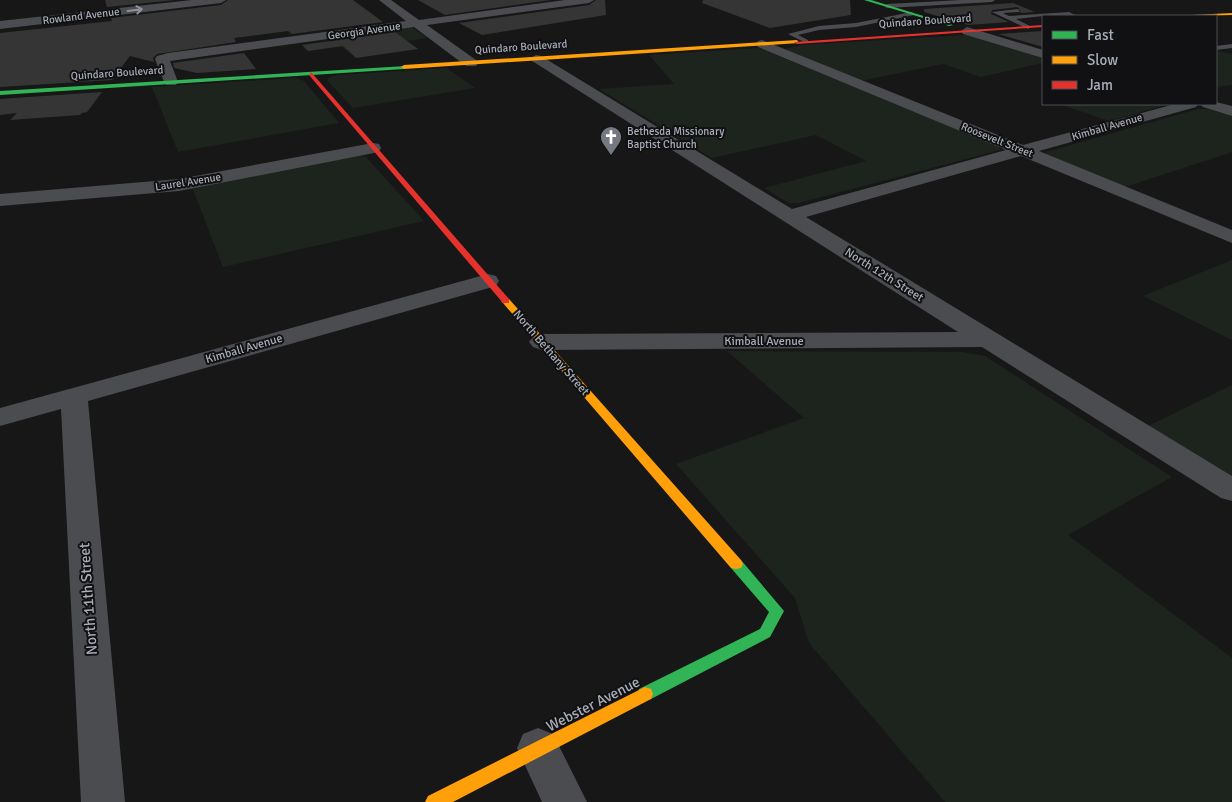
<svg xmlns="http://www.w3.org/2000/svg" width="1232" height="802" font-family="Signika,sans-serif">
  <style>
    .green { fill: #1d241e }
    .building { fill: #353536 }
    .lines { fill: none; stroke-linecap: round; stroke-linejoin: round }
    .lane { fill: #4b4c50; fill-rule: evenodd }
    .street { fill: #4b4c50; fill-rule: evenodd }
    .fast { fill: #30b455; fill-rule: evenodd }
    .slow { fill: #ff9f0a; fill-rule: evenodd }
    .jam { fill: #e5322d; fill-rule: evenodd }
    .oneway { stroke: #8c9099 }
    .labels { text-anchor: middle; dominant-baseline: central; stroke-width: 4; stroke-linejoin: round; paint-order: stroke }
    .far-street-label { font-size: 11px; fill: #a8adb8; stroke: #111113 }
    .far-poi-label { font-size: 11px; fill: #a8adb8; stroke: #111113; text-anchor: start }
    .street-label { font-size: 12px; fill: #a8adb8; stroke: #111113 }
    .near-street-label { font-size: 15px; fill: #a8adb8; stroke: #111113 }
  </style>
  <rect width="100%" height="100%" fill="#171717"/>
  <g class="green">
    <polygon points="405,27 411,27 427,38 346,50 331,37"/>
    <polygon points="966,35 979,37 1043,57 1043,63 981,77 943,64 860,81 785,49 801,45"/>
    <polygon points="759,48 999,146 1000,150 799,203 789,203 764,188 866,161 816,135 712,158 599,89 674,84 649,55"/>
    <polygon points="1216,50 1232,54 1232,85 1216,87"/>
    <polygon points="447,68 475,88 353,108 327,80 330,77 337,75"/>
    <polygon points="295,78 304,81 339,123 178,152 152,87"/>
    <polygon points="1059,104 1169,104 1109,121"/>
    <polygon points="1198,109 1208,109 1232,116 1232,152 1125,187 1047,155 1046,152"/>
    <polygon points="356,155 366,157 424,221 223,267 192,187"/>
    <polygon points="1232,260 1232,340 1143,296"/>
    <polygon points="727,351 962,352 985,356 1172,477 1068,535 1232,658 1232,802 945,802 809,643 795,598 676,464 804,418"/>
    <polygon points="1232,385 1232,476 1148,426"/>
  </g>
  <g class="building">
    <polygon points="105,0 175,0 107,7"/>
    <polygon points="228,0 353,0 383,22 292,34 288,31 234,38 236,42 157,54 153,58 154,62 130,56 112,80 0,87 0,33 112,21 111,18 221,5"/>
    <polygon points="418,0 551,0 445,15"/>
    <polygon points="596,0 605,0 606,15 482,35 459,23 589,5"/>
    <polygon points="703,0 850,0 851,15 770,28 702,3"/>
    <polygon points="1013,3 1035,12 1021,13 1018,7 992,10 991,14 1009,22 968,25 924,12 924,9"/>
    <polygon points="1043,31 1043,47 998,34"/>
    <polygon points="395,32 418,49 356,58 343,46 308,51 302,45"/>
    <polygon points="244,53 256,69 197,73 174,68 173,63"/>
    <polygon points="102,92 87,112 82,113 80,115 10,120 17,113 0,115 0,99"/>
  </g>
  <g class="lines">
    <g class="lane">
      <polygon points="961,0 995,0 992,2 887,8 884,6 887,4"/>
      <polygon points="1018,9 1020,12 1003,13 1009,16 1069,12 1077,16 1043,16 1016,19 1030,26 1031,27 1028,29 992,12"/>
      <polygon points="912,12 914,15 856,27 819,30 798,35 808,40 808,42 806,43 788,34 819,26 856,23"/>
      <polygon points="1232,44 1232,48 1216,50 1216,46"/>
    </g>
    <g class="street">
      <polygon points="192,0 226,0 221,3 0,29 0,21"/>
      <polygon points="379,0 391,0 419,20 565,0 594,0 589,3 427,25 476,60 478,63 476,66 466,66 414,27 170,61 178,82 176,85 166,85 164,82 155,59 157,56 168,53 406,21"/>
      <polygon points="967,27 1043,50 1043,58 963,34 961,31"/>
      <polygon points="762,40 1023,145 1175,104 1198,104 1196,107 1039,151 1232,230 1232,243 1021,156 806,217 1232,476 1232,501 1221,498 982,347 542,350 533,347 529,342 533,337 542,334 958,332 529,59 536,55 541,56 792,209 1006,150 758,47 756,44 758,41"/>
      <polygon points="1216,102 1232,106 1232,116 1203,107 1200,104 1216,104"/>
      <polygon points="373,143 379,144 381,148 379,152 179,191 0,206 0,194 179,179"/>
      <polygon points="488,274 496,276 499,281 496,286 88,401 125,802 81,802 61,409 0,426 0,408"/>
      <polygon points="538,728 553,734 587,802 542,802 517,748 523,734"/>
    </g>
    <g class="fast">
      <polygon points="864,0 871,0 953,25 949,26"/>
      <polygon points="406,66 404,69 0,95 0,91"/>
      <polygon points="736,559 741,560 784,611 770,637 651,699 645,701 639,699 637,694 639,689 760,629 769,612 731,568 729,564 731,560"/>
    </g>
    <g class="slow">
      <polygon points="1232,13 1232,15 1190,16 1192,15"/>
      <polygon points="797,40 799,43 404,69 401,67 404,65"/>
      <polygon points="506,298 509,299 741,560 743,564 741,568 736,569 731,568 503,303 501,301"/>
      <polygon points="645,687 651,689 653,694 651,699 453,802 425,802 428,796"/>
    </g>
    <g class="jam">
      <polygon points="1043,25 1043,27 797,44 794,42"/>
      <polygon points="311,72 509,299 509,303 503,303 309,75"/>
    </g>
  </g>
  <defs><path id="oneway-shaft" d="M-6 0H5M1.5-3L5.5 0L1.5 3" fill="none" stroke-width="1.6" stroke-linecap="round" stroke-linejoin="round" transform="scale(1.25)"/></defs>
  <use class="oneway" href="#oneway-shaft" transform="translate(135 10) rotate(-7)"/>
  <defs>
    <g id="church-pin" transform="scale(1.125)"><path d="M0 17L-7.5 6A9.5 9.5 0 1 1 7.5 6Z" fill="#757880" stroke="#111113"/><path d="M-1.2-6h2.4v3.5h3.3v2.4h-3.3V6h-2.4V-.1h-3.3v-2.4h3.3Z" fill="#fff"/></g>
  </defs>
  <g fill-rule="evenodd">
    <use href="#church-pin" x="611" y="137"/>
  </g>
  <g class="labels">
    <g class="far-street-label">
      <text transform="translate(81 16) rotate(-7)">Rowland Avenue</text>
      <text transform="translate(925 21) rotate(-4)">Quindaro Boulevard</text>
      <text transform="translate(364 31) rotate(-8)">Georgia Avenue</text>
      <text transform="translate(521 47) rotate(-4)">Quindaro Boulevard</text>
      <text transform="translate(117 73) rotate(-4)">Quindaro Boulevard</text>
      <text transform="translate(1107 127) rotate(-16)">Kimball Avenue</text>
      <text transform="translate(997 140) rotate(22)">Roosevelt Street</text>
      <text transform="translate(188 182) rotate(-9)">Laurel Avenue</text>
    </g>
    <g class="far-poi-label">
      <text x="627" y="131">Bethesda Missionary<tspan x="627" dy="13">Baptist Church</tspan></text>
    </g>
    <g class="street-label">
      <text transform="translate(884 275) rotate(32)">North 12th Street</text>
      <text x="764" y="341">Kimball Avenue</text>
      <text transform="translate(244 349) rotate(-16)">Kimball Avenue</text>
      <text transform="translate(551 353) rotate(49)">North Bethany Street</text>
    </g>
    <g class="near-street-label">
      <text transform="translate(88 599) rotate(-94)">North 11th Street</text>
      <text transform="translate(593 704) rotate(-27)">Webster Avenue</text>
    </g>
  </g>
  <rect x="1042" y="15" width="175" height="90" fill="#111113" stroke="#4d4f55"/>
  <rect x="1052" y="31" width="25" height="8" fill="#30b455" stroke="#4d4f55"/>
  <text x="1087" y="40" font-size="15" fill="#a8adb8">Fast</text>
  <rect x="1052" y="56" width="25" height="8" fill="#ff9f0a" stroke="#4d4f55"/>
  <text x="1087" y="65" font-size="15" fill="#a8adb8">Slow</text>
  <rect x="1052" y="81" width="25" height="8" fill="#e5322d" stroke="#4d4f55"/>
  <text x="1087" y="90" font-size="15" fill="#a8adb8">Jam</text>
</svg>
